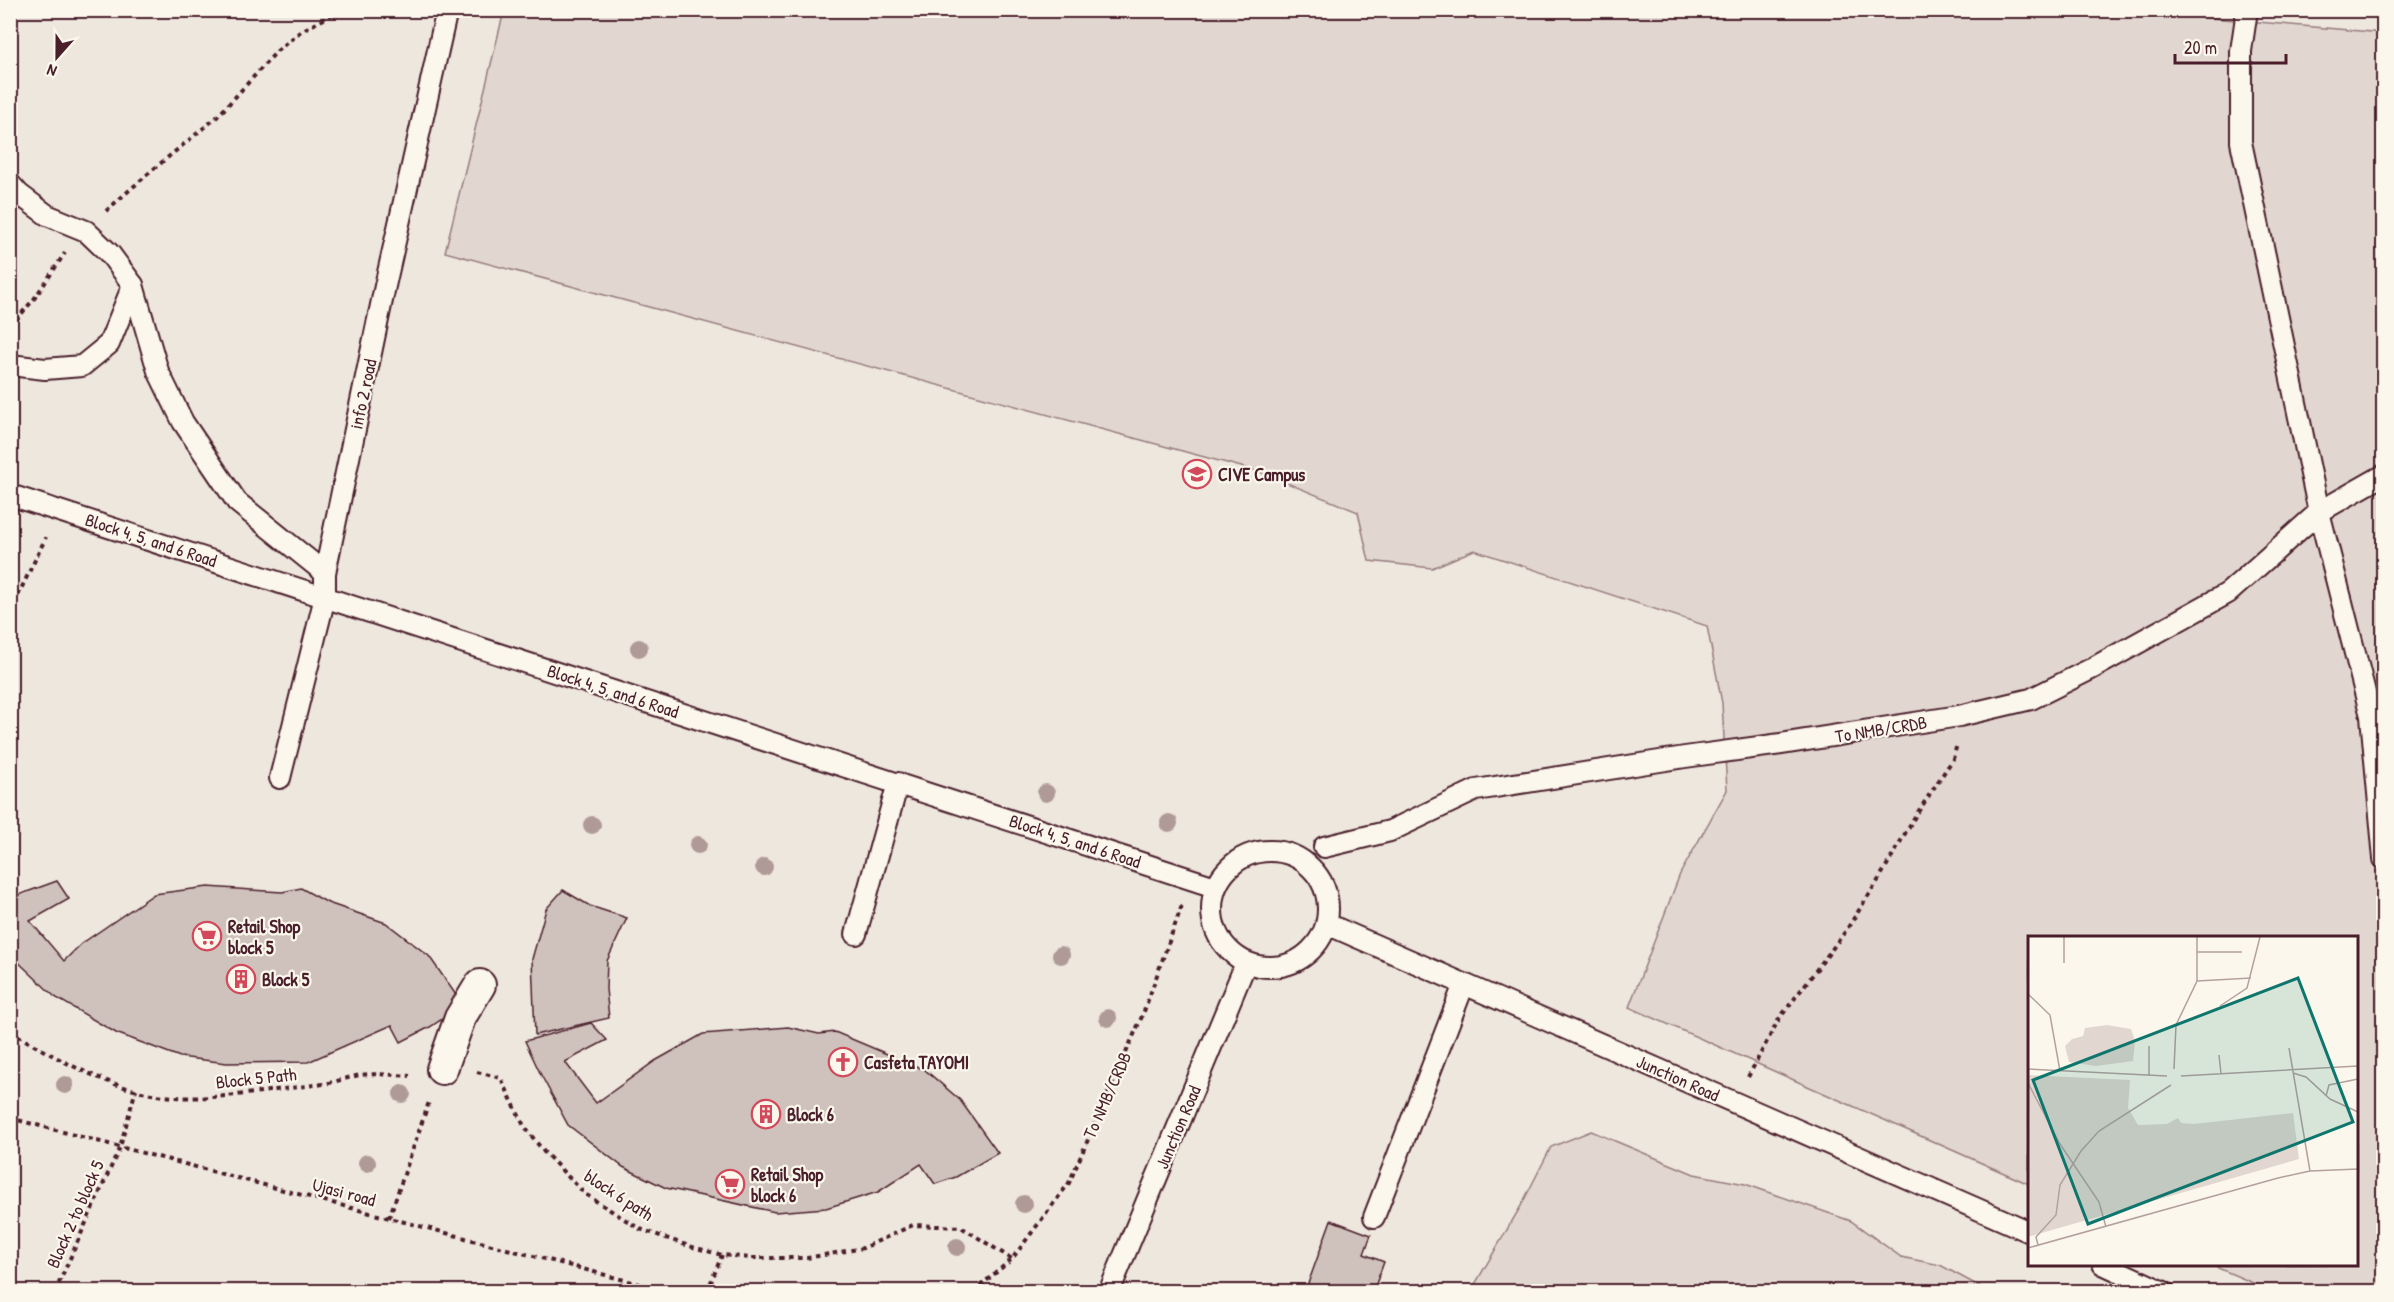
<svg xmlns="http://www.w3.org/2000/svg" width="2394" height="1302" font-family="'Patrick Hand',sans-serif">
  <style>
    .built { fill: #eee7de; fill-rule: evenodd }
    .green { fill: #e2d7d0; stroke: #967b7e; stroke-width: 1.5 }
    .building { fill: #cfc2bc; stroke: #4a1f2b; stroke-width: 1.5 }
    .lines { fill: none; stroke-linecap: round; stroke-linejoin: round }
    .service-casing { stroke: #4a1f2b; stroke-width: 24 }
    .pedestrian-casing { stroke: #4a1f2b; stroke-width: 34 }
    .path { stroke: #4a1f2b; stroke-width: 4; stroke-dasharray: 4.5 4.5; stroke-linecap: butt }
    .service { stroke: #fbf7ec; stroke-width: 20 }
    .pedestrian { stroke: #fbf7ec; stroke-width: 30 }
    .tree { fill: #af9a98 }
    .labels { text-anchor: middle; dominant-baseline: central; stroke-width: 4.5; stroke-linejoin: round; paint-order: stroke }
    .street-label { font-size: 18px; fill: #4a1f2b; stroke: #fbf7ec }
    .poi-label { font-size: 18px; font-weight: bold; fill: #4a1f2b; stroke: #fbf7ec; text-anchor: start }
    .inset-road { fill: none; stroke: #b4a19f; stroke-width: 1.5 }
    .view { fill: #0f766e; fill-opacity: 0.15; stroke: #0f766e; stroke-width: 3 }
    .inset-edge { fill: none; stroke: #4a1f2b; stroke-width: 3 }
  </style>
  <rect width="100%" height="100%" fill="#fbf7ec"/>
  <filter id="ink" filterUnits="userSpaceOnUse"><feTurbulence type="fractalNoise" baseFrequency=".0167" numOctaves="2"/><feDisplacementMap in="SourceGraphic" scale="12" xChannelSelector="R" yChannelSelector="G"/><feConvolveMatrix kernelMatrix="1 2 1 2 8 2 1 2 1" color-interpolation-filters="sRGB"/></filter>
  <g filter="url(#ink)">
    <path class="built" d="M10 11H2383V1291H11ZM2030 938H2356V1264H2030Z"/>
    <g class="green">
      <polygon points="2118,10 2383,33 2383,1291 2272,1291 2211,1265 2356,1264 2356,938 2030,938 2029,1184 1629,1007 1680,874 1727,790 1722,703 1707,626 1474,550 1432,568 1369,561 1358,512 1260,472 445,252 504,11"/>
      <polygon points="1591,1131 1694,1174 1745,1184 1851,1221 1901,1257 1940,1265 1988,1291 1471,1291 1521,1206 1551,1147"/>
    </g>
    <g class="building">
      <polygon points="57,881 69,899 30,921 64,961 81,944 154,894 208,887 282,892 301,888 328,903 386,923 429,956 463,1005 430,1027 401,1042 392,1025 308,1062 227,1063 180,1057 116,1033 55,997 12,956 10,898"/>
      <polygon points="563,890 590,906 627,918 607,961 606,989 609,1018 535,1035 532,959 546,909"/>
      <polygon points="591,1023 607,1040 565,1062 596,1103 655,1061 703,1034 788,1027 819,1034 835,1032 925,1070 960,1100 998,1153 956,1177 935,1184 921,1164 878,1192 826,1208 775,1212 666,1188 623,1167 568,1125 541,1075 525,1041"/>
      <polygon points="1331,1220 1371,1235 1364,1254 1384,1262 1373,1292 1305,1292"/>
    </g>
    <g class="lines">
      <g class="service-casing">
        <g id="service">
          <polyline points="2247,10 2241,51 2241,142 2319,512 2371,716 2384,859"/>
          <polyline points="10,184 19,194 47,215 86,231 110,254 133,285 158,371 183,422 237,502 325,573"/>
          <polyline points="10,365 45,369 82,366 109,344 133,285"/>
          <polyline points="10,495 1215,887"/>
          <polyline points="280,778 325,597 325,573 385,286 447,10"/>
          <polyline points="1324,847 1390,831 1476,790 1685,757 1781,744 1959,716 2031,699 2093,668 2228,593 2319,512 2384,475"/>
          <circle cx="1270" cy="909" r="58"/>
          <polyline points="1327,924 2030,1232"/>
          <polyline points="856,934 898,783"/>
          <polyline points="1374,1217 1464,984"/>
          <polyline points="2103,1264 2164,1292"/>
          <polyline points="1109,1292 1246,963"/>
        </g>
      </g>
      <g class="pedestrian-casing">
        <polyline id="pedestrian" points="442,1069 460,1018 480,985"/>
      </g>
      <g class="path">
        <polyline points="106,211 150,172 217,117 277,51 301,31 341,10"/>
        <polyline points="10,327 34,299 65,253"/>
        <polyline points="10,612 46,537"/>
        <path d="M10 1031C59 1060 116 1093 174 1097 221 1100 269 1090 315 1085 331 1084 345 1078 360 1075 376 1073 394 1075 410 1076"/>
        <polyline points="477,1072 501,1078 524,1126 544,1152 585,1194 640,1229 689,1246 722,1255 750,1258 807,1258 863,1248 913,1225 961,1227 1012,1259"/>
        <polyline points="1748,1077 1779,1019 1845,932 1879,879 1914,818 1953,759 1957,744"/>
        <polyline points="10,1118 670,1292"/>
        <polyline points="389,1218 430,1099"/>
        <polyline points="55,1292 120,1147 136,1089"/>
        <polyline points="707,1292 722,1255"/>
        <polyline points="973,1292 1012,1259 1069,1183 1143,1014 1181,908 1184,906"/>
      </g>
      <use href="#service" class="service"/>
      <use href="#pedestrian" class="pedestrian"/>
    </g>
    <g class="tree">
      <circle cx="639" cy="648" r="9"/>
      <circle cx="1046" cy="793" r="9"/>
      <circle cx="1169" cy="823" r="9"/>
      <circle cx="592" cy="825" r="9"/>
      <circle cx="698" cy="845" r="9"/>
      <circle cx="764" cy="867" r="9"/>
      <circle cx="1061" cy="955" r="9"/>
      <circle cx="1108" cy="1018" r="9"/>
      <circle cx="65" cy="1085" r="9"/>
      <circle cx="402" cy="1094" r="9"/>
      <circle cx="367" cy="1163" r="9"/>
      <circle cx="1024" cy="1204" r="9"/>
      <circle cx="957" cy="1247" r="9"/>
    </g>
  </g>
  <defs>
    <g id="university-ring" transform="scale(1.5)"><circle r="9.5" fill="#fbf7ec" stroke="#d1495b" stroke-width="1.5"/><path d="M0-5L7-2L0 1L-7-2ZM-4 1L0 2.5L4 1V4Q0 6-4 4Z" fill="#d1495b"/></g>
    <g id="supermarket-ring" transform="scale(1.5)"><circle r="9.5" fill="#fbf7ec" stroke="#d1495b" stroke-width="1.5"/><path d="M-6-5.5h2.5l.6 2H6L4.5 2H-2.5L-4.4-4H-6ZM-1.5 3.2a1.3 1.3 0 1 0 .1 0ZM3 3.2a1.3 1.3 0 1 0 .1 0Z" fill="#d1495b"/></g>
    <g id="building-ring" transform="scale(1.5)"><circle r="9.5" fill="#fbf7ec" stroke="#d1495b" stroke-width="1.5"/><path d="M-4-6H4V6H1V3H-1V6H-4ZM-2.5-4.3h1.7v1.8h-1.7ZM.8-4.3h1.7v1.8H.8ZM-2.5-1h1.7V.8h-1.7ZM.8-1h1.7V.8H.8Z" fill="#d1495b"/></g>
    <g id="church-ring" transform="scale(1.5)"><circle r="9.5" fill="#fbf7ec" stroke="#d1495b" stroke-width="1.5"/><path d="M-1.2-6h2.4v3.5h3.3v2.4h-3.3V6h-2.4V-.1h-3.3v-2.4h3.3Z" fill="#d1495b"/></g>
  </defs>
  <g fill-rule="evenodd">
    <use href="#university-ring" x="1197" y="474"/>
    <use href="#supermarket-ring" x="207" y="936"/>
    <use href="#building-ring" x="241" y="979"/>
    <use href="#church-ring" x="843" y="1062"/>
    <use href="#building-ring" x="766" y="1114"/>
    <use href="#supermarket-ring" x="730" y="1184"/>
  </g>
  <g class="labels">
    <g class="street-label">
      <text transform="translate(363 394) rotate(-78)">info 2 road</text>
      <text transform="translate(151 540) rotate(18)">Block 4, 5, and 6 Road</text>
      <text transform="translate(613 691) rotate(18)">Block 4, 5, and 6 Road</text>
      <text transform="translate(1881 729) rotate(-9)">To NMB/CRDB</text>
      <text transform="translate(1075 841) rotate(18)">Block 4, 5, and 6 Road</text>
      <text transform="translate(256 1078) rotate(-6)">Block 5 Path</text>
      <text transform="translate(1678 1078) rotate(24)">Junction Road</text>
      <text transform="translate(1107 1095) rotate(-66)">To NMB/CRDB</text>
      <text transform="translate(1178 1127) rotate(-67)">Junction Road</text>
      <text transform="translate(344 1192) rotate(15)">Ujasi road</text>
      <text transform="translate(619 1195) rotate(33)">block 6 path</text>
      <text transform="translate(75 1214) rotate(-66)">Block 2 to block 5</text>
    </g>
    <g class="poi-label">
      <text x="1218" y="474">CIVE Campus</text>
      <text x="228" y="926">Retail Shop<tspan x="228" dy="21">block 5</tspan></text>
      <text x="262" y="979">Block 5</text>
      <text x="864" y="1062">Casfeta TAYOMI</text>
      <text x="787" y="1114">Block 6</text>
      <text x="751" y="1174">Retail Shop<tspan x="751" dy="21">block 6</tspan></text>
    </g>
  </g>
  <g transform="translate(2028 936)">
    <rect width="330" height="330" fill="#fbf7ec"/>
    <path d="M79 89 103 93 107 105 105 125 68 130 41 126 37 110 44 103 55 100 57 92ZM0 139 102 144 100 172 110 189 139 188 150 182 153 187 166 188 265 177 271 223 0 301Z" fill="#e2d7d0"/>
    <path class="inset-road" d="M169 16H214M36 27V1M169 45 223 42M0 58 22 79 32 135M192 70 219 52 232 1M261 112 282 235M191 119 193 138M0 133 139 140M146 133 148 89 169 45V1M265 137 278 141 302 163 330 176M121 139V110M153 140 330 130M0 147 32 208 71 266 78 291M298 160 301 149 330 143M10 309 8 301 28 279 32 249 53 215 71 195 143 149M0 312 250 242 282 235 330 233"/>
    <path class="view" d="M270 42 325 186 60 288 5 144Z"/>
    <rect width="330" height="330" class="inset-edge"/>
  </g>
  <rect width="2394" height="1302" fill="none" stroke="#fbf7ec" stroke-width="36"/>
  <rect x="18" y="18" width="2358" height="1266" fill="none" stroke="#4a1f2b" stroke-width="2" filter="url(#ink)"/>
  <g transform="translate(57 57) rotate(201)" stroke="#fbf7ec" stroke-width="4.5" paint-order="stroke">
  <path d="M0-4.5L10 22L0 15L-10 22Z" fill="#4a1f2b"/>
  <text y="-9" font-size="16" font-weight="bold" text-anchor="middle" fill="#4a1f2b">N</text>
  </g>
  <path d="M2175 54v9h111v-9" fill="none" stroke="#4a1f2b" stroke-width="3"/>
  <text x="2184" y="54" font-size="18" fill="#4a1f2b" stroke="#fbf7ec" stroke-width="4.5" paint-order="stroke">20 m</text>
</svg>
